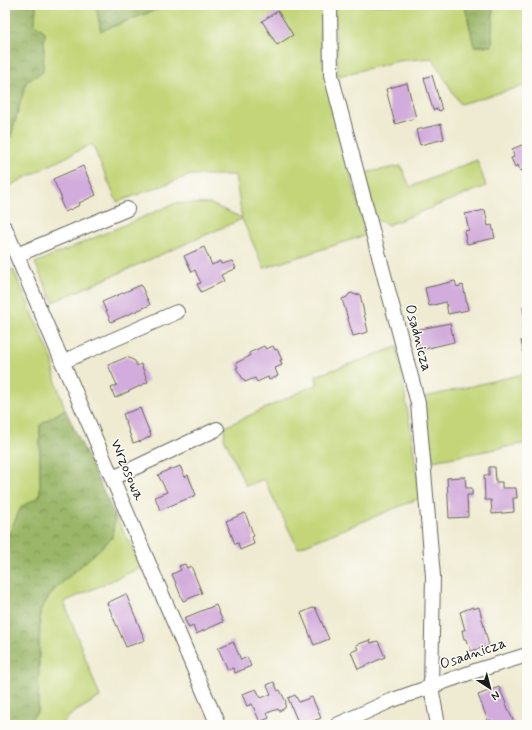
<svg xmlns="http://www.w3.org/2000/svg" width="532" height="730" font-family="Mynerve,sans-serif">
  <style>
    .green { fill: #c3d578; stroke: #70784a }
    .forest { fill: url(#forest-crowns); stroke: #5b6942 }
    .building { fill: #d2acdc }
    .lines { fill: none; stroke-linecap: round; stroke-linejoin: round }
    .minor-casing { stroke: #66645c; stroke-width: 16 }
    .minor { stroke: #fff; stroke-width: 14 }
    .labels { text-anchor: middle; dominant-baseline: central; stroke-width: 3; stroke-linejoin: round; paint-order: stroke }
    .street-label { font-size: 15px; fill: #1c1c1c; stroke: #fdfcf7 }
  </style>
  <defs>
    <pattern id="forest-crowns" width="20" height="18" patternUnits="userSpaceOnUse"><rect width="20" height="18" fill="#9ab668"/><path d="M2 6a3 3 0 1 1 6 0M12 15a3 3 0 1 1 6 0" fill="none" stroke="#7d9355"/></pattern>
  </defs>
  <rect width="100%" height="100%" fill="#fdfcf7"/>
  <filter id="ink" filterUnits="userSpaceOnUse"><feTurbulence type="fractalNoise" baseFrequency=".025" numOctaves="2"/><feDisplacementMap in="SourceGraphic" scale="8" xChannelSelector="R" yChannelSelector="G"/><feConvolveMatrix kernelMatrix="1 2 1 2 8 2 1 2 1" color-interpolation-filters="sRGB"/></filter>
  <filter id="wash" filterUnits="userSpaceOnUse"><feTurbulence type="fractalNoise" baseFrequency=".012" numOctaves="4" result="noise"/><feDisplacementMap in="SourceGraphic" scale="16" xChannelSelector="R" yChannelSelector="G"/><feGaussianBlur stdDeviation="0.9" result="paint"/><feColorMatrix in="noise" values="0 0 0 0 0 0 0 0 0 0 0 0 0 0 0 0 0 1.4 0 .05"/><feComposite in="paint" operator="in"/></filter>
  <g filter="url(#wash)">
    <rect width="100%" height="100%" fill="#efebd2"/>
    <g class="green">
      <polygon points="36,5 96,5 101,31 168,5 325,5 320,34 327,78 366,235 264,268 242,219 53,302 35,263 176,203 211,204 242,218 235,175 191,175 117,202 92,144 5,188 5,143 11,136 26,82 35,24"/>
      <polygon points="334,5 465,5 474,46 492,46 493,5 527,5 527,85 460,104 432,58 398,61 338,76"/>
      <polygon points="477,160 486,186 388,225 377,220 364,173 401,166 410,187"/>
      <polygon points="13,269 53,361 55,379 65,409 40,425 40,496 21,507 8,536 5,537 5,275"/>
      <polygon points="397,347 410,425 420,498 298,548 264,479 246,486 224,438 225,427 317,384 316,376"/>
      <polygon points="527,373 527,443 433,461 421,398"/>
      <polygon points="115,516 142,567 64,602 100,697 73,713 60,725 26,725 38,711 40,611 53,591 111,538"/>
    </g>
    <g class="forest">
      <polygon points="5,5 36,5 35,24 45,32 43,72 26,82 11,136 5,143"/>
      <polygon points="96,5 168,5 101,31"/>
      <polygon points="465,5 493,5 492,46 474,46"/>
      <polygon points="65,409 115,516 112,538 53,591 40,611 38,711 26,725 5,725 5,537 8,536 21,507 40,496 40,425"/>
    </g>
    <g id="blocks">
      <g class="building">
        <polygon points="278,11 293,35 277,45 262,21"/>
        <polygon points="432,75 442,110 439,111 438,109 433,110 424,78"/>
        <polygon points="407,83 416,118 395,124 386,89"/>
        <polygon points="441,124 444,139 420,145 416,130"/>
        <polygon points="527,143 527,169 520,171 518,165 515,167 511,158 514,157 512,149"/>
        <polygon points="83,166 96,195 79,203 80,205 65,212 60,200 62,199 53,179"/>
        <polygon points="485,210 488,226 492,225 495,238 467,244 464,231 469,230 465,214"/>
        <polygon points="204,247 212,265 221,261 222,264 232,261 236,268 221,275 224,281 201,292 197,284 201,283 197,275 195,270 192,272 184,256"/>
        <polygon points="455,281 457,287 463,285 468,310 448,314 446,302 429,306 425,288"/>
        <polygon points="141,285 150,305 111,322 102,302"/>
        <polygon points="352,293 355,295 360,294 368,332 353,336 342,299 347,297 349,294"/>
        <polygon points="527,306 527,355 524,355 521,341 526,339 523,324 526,323 523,307"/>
        <polygon points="450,323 454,342 420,350 416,330"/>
        <polygon points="264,346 266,349 273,346 275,350 277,349 282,360 280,360 282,365 275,368 278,376 269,380 268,377 257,382 255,378 245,382 236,368 238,367 236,363 250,356 249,353"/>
        <polygon points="127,357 135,361 137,366 141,364 148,382 115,398 111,388 117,385 108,365"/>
        <polygon points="140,408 151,436 140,442 139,441 133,443 123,414"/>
        <polygon points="180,466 185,477 188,475 196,495 160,510 155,497 167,492 158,475 172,468 173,469"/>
        <polygon points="489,467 495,467 496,482 502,482 502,488 516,488 517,498 513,498 514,512 492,514 491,500 485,500 484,475 489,475"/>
        <polygon points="465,477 466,488 472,488 472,495 467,495 468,517 449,518 447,478"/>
        <polygon points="245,513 254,536 252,537 254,544 240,550 238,543 235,544 226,521"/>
        <polygon points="185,564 187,568 191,566 202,593 183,601 172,574 181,570 179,566"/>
        <polygon points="126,594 145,640 126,647 107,603"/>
        <polygon points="216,605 223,622 196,634 193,626 189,628 184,618"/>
        <polygon points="315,607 329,639 314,645 301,613"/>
        <polygon points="473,607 473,609 479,607 489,646 471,651 469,643 467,644 466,639 464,639 462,630 465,630 460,612"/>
        <polygon points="370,640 371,643 378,641 385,657 358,669 351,652 358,649 356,645"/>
        <polygon points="233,641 241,660 247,657 251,666 235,673 233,668 228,670 218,648"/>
        <polygon points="274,682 278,691 280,690 286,702 285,708 279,711 278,709 267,713 269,718 260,722 252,704 247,706 242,694 256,689 261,698 271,694 267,685"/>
        <polygon points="499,687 515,725 493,725 491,720 488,721 478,695"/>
        <polygon points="295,695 299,702 312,697 321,718 303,725 299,725 288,698"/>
      </g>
    </g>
  </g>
  <g filter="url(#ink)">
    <use href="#blocks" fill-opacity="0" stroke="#66645c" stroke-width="1"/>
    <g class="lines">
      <g class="minor-casing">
        <g id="minor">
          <polyline points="330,5 331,75 418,403 433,576 431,687 438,725"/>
          <polyline points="5,228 218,725"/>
          <polyline points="17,255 127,209"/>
          <polyline points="62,362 177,312"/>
          <polyline points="113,478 217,429"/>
          <polyline points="337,725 390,701 475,671 527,655"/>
        </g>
      </g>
      <use href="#minor" class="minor"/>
    </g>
  </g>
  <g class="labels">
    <g class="street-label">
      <text transform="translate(418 338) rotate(75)">Osadnicza</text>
      <text transform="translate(127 470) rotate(67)">Wrzosowa</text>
      <text transform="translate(473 654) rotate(-19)">Osadnicza</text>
    </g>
  </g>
  <rect width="532" height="730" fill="none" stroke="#fdfcf7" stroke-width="20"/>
  <g transform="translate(490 688) rotate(144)" stroke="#fdfcf7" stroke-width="3" paint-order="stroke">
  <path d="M0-3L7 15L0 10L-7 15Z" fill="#1c1c1c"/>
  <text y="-6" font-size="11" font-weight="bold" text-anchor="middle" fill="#1c1c1c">N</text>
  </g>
</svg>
